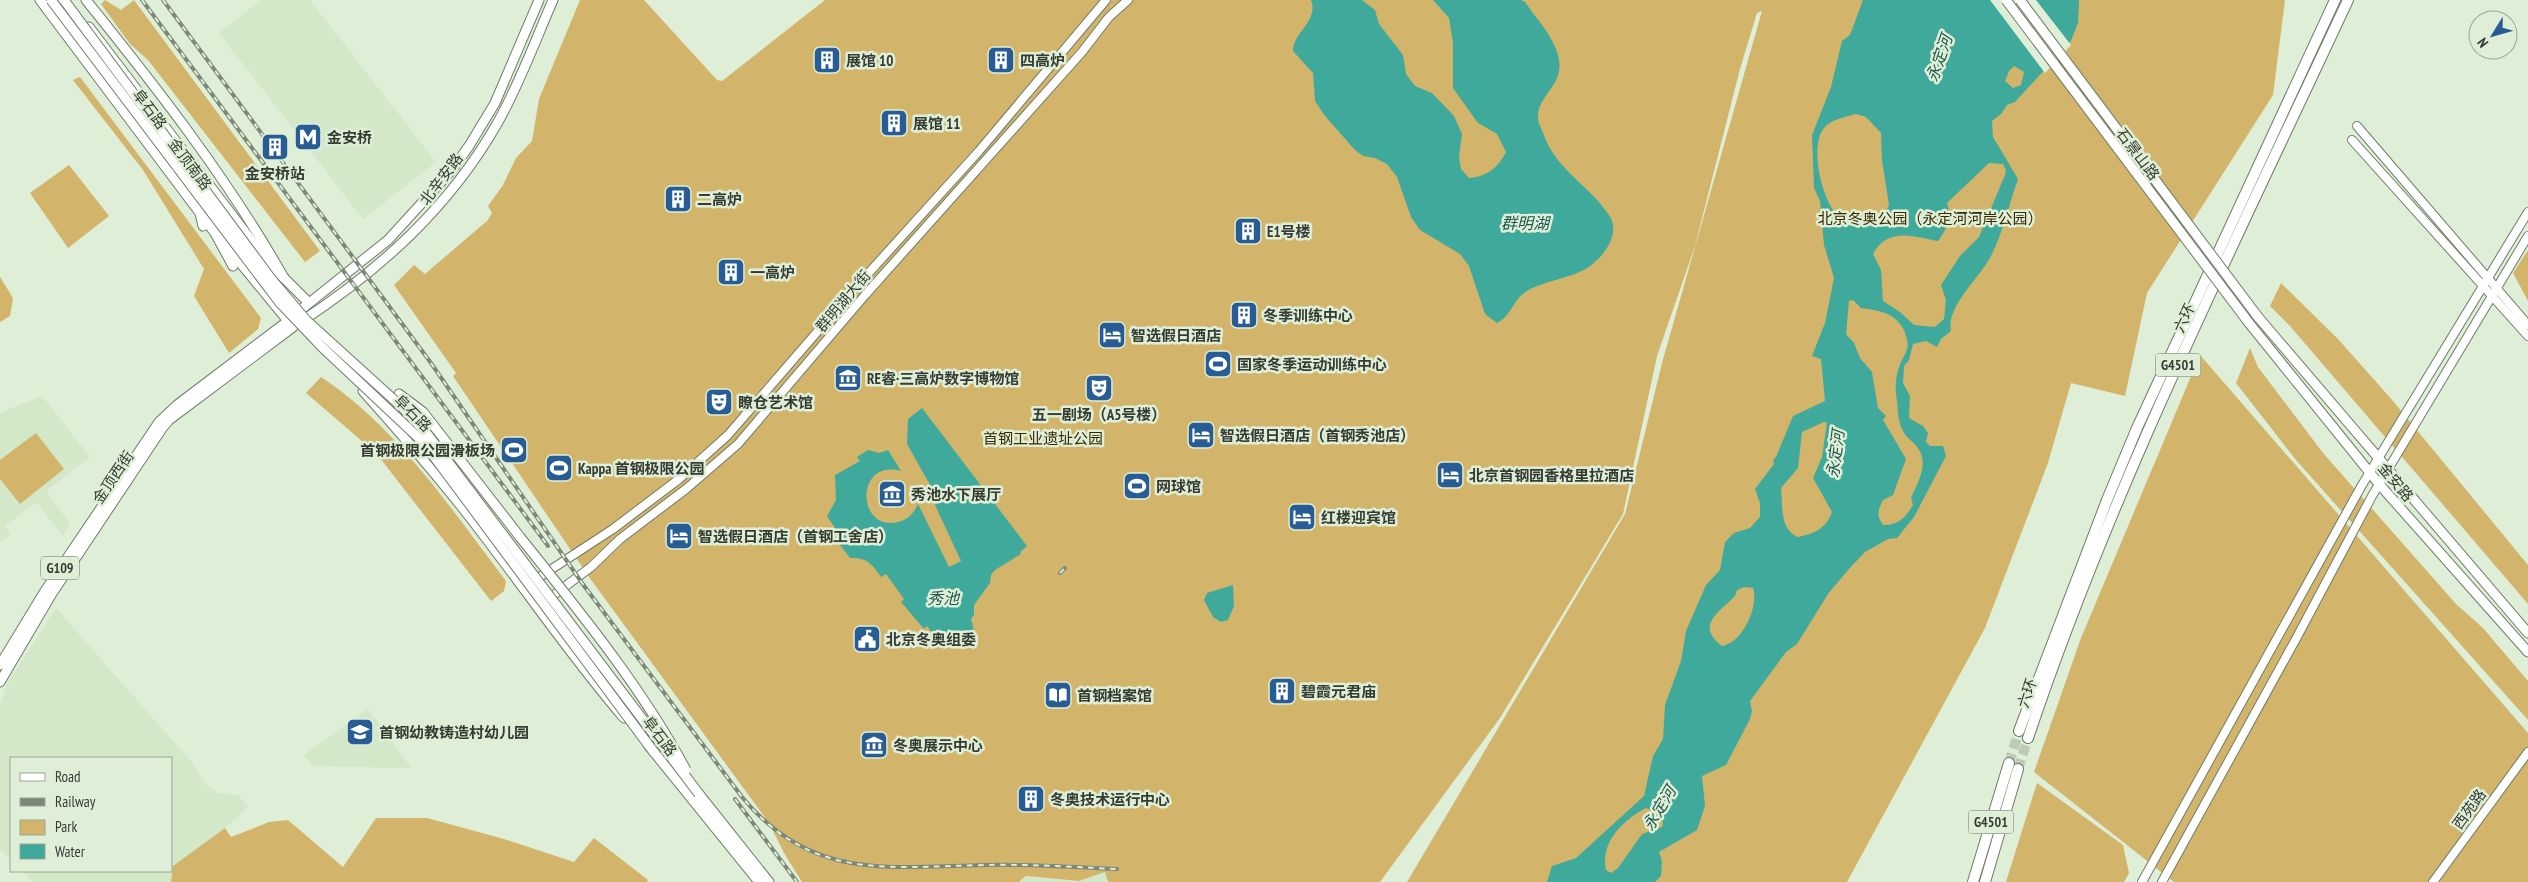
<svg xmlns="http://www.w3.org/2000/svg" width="2528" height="882" font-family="'PT Sans Narrow','Noto Sans SC',sans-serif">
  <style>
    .built { fill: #d3e7c9 }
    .green { fill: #d2b56b }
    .water { fill: #3faa9b; fill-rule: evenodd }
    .pier { fill: #dfeed7 }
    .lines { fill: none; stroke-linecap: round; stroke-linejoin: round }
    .motorway-tunnel { stroke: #bdcab6; stroke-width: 10; stroke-dasharray: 10 5; stroke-linecap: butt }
    .secondary-casing { stroke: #6e7c67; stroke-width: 10 }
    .primary-casing { stroke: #6e7c67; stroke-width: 11 }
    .trunk-casing { stroke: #6e7c67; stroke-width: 11 }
    .motorway-casing { stroke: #6e7c67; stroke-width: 12 }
    .secondary { stroke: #fff; stroke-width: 8 }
    .primary { stroke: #fff; stroke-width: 9 }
    .trunk { stroke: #fff; stroke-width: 9 }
    .motorway { stroke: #fff; stroke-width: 10 }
    .rail-casing { stroke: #7d8778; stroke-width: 4 }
    .rail { stroke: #dfeed7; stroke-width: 2; stroke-dasharray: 5.5; stroke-linecap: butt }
    .primary-bridge-casing { stroke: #6e7c67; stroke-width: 11; stroke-linecap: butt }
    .trunk-bridge-casing { stroke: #6e7c67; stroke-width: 11; stroke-linecap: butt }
    .primary-bridge { stroke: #fff; stroke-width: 9 }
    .trunk-bridge { stroke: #fff; stroke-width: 9 }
    .labels { text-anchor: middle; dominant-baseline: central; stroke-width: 5; stroke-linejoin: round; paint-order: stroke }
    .shield { fill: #dfeed7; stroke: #697164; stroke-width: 1 }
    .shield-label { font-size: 14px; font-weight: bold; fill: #363c33 }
    .poi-label { font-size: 15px; font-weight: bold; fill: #363c33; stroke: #dfeed7; text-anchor: start }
    .street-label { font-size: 15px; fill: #363c33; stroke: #dfeed7 }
    .park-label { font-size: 15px; fill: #382900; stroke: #dfeed7 }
    .water-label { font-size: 16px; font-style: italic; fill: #1e5850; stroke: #dfeed7 }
  </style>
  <rect width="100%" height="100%" fill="#dfeed7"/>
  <g class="built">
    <polygon points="261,0 310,0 436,162 363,219 219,33"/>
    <polygon points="42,396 90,457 46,491 70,524 63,536 36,502 5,526 11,534 0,542 0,413"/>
    <polygon points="56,608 193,764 204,782 217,793 238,795 248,807 225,828 173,866 171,882 33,882 22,871 171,871 171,758 11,758 11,860 0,849 0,705 8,682"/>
    <polygon points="368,709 411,768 312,766 304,755"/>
    <polygon points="1105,872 1108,882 1019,882 1026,877 1079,881"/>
  </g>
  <g class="green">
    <polygon points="105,0 121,10 134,0 320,251 305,262 148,60 130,44 101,4"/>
    <polygon points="580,0 644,0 717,80 722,81 825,0 2285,0 2273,95 2147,293 2125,396 2071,383 2048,463 1985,628 1847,882 1407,882 1625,514 1662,363 1762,11 1757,13 1740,69 1695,246 1657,356 1623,514 1500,718 1380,882 1108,882 1105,872 1079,881 1026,876 1019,882 802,882 784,853 769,823 589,577 453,376 456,373 394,285 414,265 425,274 488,220 492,213 488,206 503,185 516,158 532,141 539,99"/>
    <polygon points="80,77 261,318 258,329 229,353 194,296 204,269 143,170 73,80"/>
    <polygon points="69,165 109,216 68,248 30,193"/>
    <polygon points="2528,250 2528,301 2513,273"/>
    <polygon points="0,277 13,298 10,316 0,322"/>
    <polygon points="2281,283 2338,339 2393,401 2528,565 2528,604 2290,326 2270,306"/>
    <polygon points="2250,348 2258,367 2323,453 2456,604 2483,628 2528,681 2528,720 2296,460 2236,383"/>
    <polygon points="2200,355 2528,733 2528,882 2174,882 2034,772 2081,638"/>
    <path d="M321 377C398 428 451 509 506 581L504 591 491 601 376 453 306 393Z"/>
    <polygon points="36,433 64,469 20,504 0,479 0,460"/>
    <polygon points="2037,783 2123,845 2129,873 2124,882 2006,882"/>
    <polygon points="376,818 427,818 504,839 574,862 594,838 648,880 647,882 171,882 173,866 225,828 231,837 269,822 288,820 343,867"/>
  </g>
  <g class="water">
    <path d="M1311 0H1362L1375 10 1379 24 1403 55 1406 74 1415 86 1432 93 1454 116 1462 134 1459 157 1461 169 1469 178C1486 177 1498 168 1506 152L1497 134 1478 123 1453 88V43L1449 18 1433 0H1521L1525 2C1540 24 1571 54 1555 82 1548 95 1537 103 1538 119 1538 123 1542 129 1543 133 1556 170 1588 184 1609 215 1621 233 1605 255 1590 266 1574 278 1545 280 1527 291 1513 299 1512 316 1497 323L1485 314 1469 266 1460 254 1420 230 1411 217 1397 177 1387 164 1375 158 1363 156 1355 150 1325 116 1315 101 1313 73 1293 51C1293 32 1319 21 1311 0Z"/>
    <path d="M1863 0H2079L2078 23 2071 41 2015 102 2007 105 2002 113 1992 121 1993 137 2018 179C2009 204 2003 233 1991 256 1981 276 1945 308 1951 331L1941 339 1937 347 1926 341 1913 344 1909 360 1904 366 1903 383 1910 396 1909 418 1923 426 1928 433 1926 442 1930 446H1943L1946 456 1914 517 1897 538 1888 539 1865 552 1848 570 1828 594 1797 644 1786 652 1750 701 1752 711 1750 719 1726 765 1702 776 1705 806 1697 830 1659 852 1662 861 1661 876 1655 882H1547L1552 866 1576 858 1644 796 1653 756 1663 739 1665 705 1681 661 1686 631 1706 585 1720 570 1725 542 1734 533 1750 528 1760 517V503L1755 489 1774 464 1773 460 1776 457 1793 416 1825 401 1821 359 1812 356 1825 323 1834 278 1824 245 1820 201 1814 188 1812 135 1831 87 1842 41 1850 35ZM2014 66 2024 72 2021 85 2013 88 2005 81 2009 71ZM1856 114 1866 117 1881 133 1882 160 1889 205C1885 214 1877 218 1868 221 1861 223 1853 227 1846 223 1823 211 1808 147 1824 128 1831 119 1846 117 1856 114ZM1989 163 2003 164 2006 170 2005 175 1979 237 1960 256 1941 285 1946 300 1944 319 1935 327 1914 325 1900 312 1883 301 1881 270 1873 254C1888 227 1912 236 1938 241 1947 229 1952 218 1947 203ZM1853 300 1861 308C1880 310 1900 314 1906 336 1911 350 1903 355 1899 367 1895 379 1895 389 1897 401 1898 411 1898 422 1903 431 1906 438 1914 442 1918 448 1929 464 1918 482 1911 498L1913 505C1905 518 1899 525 1883 525 1876 515 1878 511 1883 500L1893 495 1906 459 1883 420 1886 416 1878 408 1872 372 1860 358 1854 343 1846 334 1849 301ZM1824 422 1827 423 1822 457 1813 478 1832 512C1826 529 1814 534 1797 537 1779 527 1783 506 1781 488L1798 468 1802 432ZM1744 587 1753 588C1759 606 1743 643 1722 646 1695 626 1719 612 1735 596L1737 590ZM1646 808 1659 814 1663 823 1662 827 1642 834 1618 868 1611 873 1606 870C1600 842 1623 820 1646 808Z"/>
    <path d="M922 408 1027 546 1020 552 1021 554 995 570 991 575 990 583 974 605V615L971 619 974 631 973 635 962 639 933 634 927 626 924 629 901 602 904 599 886 574 881 577C872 564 867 557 850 558L840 545 844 541 827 516 836 500 835 475 860 461 857 457 868 450 879 453 888 450 901 471C855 458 856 532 898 522 908 520 914 513 918 504L949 567 961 561 935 505 938 499 907 444 908 419Z"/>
    <polygon points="1233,585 1234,606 1228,620 1221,622 1213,617 1204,600 1207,593"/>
  </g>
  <polygon class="pier" points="1990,0 2036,0 2071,45 2045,73"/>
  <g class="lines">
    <g class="motorway-tunnel">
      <polyline points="2009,763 2019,731"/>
      <polyline points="2018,769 2028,738"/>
    </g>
    <g class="secondary-casing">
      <g id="secondary">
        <polyline points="2357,126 2528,325"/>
        <polyline points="2352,140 2528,336"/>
        <polyline points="541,576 613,529 679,479 728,435 856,287 979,151 1106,0"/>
        <polyline points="555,594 591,567 620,539 686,489 738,444 866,294 1082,52 1109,17 1128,0"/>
        <polyline points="2142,882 2362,485 2528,212"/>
        <polyline points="2162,882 2297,637 2372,496 2528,236"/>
        <polyline points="2433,882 2528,752"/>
      </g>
    </g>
    <g class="primary-casing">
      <g id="primary">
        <polyline points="89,27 267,261 308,302"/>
        <polyline points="216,223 237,259 288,321"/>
        <polyline points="293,316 388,240 451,171 469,146 495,103 539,0"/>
        <polyline points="2258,317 2528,633"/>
        <path d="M299 323C380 270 450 207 498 122 520 83 535 41 553 0"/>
        <polyline points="2249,323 2379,484 2528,652"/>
      </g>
    </g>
    <g class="trunk-casing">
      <g id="trunk">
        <polyline points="40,0 200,213 203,226"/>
        <path d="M86 0C157 88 228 179 284 278"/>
        <polyline points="203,217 215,233 233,266"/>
        <path d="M363 391C405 438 447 486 485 537 531 597 574 660 624 718"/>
        <polyline points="399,394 423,412 520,537"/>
        <polyline points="0,665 45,591 159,422 177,405 288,321"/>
        <polyline points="0,682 51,595 163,427 169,420 293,327"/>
        <polyline points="649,746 759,882"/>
        <polyline points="699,794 769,882"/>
      </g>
    </g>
    <g class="motorway-casing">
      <g id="motorway">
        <polyline points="2019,731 2107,500 2137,428 2335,0"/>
        <path d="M2028 738C2113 484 2235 243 2348 0"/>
        <polyline points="1973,882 2009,763"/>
        <polyline points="1985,882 2018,769"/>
      </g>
    </g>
    <use href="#secondary" class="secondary"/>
    <use href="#primary" class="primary"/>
    <use href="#trunk" class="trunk"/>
    <use href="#motorway" class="motorway"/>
    <g class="rail-casing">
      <g id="rail">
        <polyline points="142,0 548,546"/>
        <path d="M163 0 431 363 582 583 742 797C811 881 887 867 985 865 1029 864 1073 867 1117 869"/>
        <polyline points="1060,573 1065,568"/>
        <polyline points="735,799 797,882"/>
      </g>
    </g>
    <use href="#rail" class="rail"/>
    <g class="primary-bridge-casing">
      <g id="primary-bridge">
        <polyline points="2006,0 2249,323"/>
        <polyline points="2020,0 2258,317"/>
      </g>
    </g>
    <g class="trunk-bridge-casing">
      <g id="trunk-bridge">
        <polyline points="51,0 280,303 322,347 424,443 653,751"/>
        <polyline points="64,0 272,280 306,320 403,408 427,434 699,794"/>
        <path d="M520 537C579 611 641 686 686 770"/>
      </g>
    </g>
    <use href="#primary-bridge" class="primary-bridge"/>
    <use href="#trunk-bridge" class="trunk-bridge"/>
  </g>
  <defs>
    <g id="building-square" transform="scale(1.4375)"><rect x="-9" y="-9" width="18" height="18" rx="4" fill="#275c95" stroke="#dfeed7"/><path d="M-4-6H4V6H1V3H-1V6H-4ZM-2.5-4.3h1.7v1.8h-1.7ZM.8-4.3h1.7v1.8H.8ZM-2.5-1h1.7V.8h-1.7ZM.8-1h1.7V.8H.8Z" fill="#fff"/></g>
    <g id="metro-square" transform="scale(1.4375)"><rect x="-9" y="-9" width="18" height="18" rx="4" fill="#275c95" stroke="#dfeed7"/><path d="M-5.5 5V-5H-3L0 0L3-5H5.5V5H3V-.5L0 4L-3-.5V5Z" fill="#fff"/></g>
    <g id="hotel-square" transform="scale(1.4375)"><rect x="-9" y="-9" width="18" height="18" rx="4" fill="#275c95" stroke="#dfeed7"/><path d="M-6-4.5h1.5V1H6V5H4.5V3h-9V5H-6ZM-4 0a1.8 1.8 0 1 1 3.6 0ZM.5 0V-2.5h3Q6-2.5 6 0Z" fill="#fff"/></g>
    <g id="stadium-square" transform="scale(1.4375)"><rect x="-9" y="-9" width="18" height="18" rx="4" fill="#275c95" stroke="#dfeed7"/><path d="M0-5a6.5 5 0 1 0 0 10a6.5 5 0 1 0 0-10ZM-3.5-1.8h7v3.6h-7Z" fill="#fff"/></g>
    <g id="museum-square" transform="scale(1.4375)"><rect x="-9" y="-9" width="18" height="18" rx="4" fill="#275c95" stroke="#dfeed7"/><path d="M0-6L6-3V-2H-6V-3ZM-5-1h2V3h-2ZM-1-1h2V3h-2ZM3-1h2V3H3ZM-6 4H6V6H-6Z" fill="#fff"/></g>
    <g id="theatre-square" transform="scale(1.4375)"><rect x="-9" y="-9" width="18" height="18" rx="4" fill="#275c95" stroke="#dfeed7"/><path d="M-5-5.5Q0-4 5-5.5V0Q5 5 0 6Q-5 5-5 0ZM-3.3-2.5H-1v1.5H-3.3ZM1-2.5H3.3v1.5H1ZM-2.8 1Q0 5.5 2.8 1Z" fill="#fff"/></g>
    <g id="civic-square" transform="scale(1.4375)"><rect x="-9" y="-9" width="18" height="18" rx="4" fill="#275c95" stroke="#dfeed7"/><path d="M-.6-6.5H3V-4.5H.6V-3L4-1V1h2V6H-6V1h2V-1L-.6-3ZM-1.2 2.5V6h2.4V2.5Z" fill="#fff"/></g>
    <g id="library-square" transform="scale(1.4375)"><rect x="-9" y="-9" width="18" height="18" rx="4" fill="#275c95" stroke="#dfeed7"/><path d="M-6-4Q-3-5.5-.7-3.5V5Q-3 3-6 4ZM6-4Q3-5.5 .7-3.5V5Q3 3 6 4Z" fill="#fff"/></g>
    <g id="school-square" transform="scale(1.4375)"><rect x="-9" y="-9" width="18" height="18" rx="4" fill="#275c95" stroke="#dfeed7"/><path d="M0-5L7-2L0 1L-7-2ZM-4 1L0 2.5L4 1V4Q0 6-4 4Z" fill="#fff"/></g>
  </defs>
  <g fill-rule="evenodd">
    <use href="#building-square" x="827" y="60"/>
    <use href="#building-square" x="1001" y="60"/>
    <use href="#building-square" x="894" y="123"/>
    <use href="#metro-square" x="308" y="137"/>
    <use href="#building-square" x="275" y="147"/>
    <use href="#building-square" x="678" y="199"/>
    <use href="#building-square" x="1248" y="231"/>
    <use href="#building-square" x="731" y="272"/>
    <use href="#building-square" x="1244" y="315"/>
    <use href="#hotel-square" x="1112" y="335"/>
    <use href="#stadium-square" x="1218" y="364"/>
    <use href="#museum-square" x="848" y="378"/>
    <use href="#theatre-square" x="1099" y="388"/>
    <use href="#theatre-square" x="719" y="402"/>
    <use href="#hotel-square" x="1201" y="435"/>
    <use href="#stadium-square" x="514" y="450"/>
    <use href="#stadium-square" x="559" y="468"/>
    <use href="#hotel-square" x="1450" y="475"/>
    <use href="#stadium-square" x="1137" y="486"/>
    <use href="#museum-square" x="892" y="494"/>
    <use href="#hotel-square" x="1302" y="517"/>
    <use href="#hotel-square" x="679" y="536"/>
    <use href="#civic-square" x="867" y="639"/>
    <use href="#building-square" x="1282" y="691"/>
    <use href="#library-square" x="1058" y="695"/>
    <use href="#school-square" x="360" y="732"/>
    <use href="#museum-square" x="874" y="745"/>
    <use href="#building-square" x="1031" y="799"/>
  </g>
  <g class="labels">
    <g class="shield">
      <rect x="2155.5" y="353.5" width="45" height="23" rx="4"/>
      <rect x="41" y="556.5" width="38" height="23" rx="4"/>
      <rect x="1968.5" y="810.5" width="45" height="23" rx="4"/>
    </g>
    <g class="shield-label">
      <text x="2178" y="365">G4501</text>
      <text x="60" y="568">G109</text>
      <text x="1991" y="822">G4501</text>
    </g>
    <g class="poi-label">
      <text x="846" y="60">展馆 10</text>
      <text x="1020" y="60">四高炉</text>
      <text x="913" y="123">展馆 11</text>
      <text x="327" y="137">金安桥</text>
      <text x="275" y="173" text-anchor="middle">金安桥站</text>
      <text x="697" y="199">二高炉</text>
      <text x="1267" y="231">E1号楼</text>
      <text x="750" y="272">一高炉</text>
      <text x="1263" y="315">冬季训练中心</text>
      <text x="1131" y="335">智选假日酒店</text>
      <text x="1237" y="364">国家冬季运动训练中心</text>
      <text x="867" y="378">RE睿·三高炉数字博物馆</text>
      <text x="738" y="402">瞭仓艺术馆</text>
      <text x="1099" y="414" text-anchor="middle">五一剧场（A5号楼）</text>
      <text x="1220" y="435">智选假日酒店（首钢秀池店）</text>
      <text x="495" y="450" text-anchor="end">首钢极限公园滑板场</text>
      <text x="578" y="468">Kappa 首钢极限公园</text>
      <text x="1469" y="475">北京首钢园香格里拉酒店</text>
      <text x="1156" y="486">网球馆</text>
      <text x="911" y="494">秀池水下展厅</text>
      <text x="1321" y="517">红楼迎宾馆</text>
      <text x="698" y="536">智选假日酒店（首钢工舍店）</text>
      <text x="886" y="639">北京冬奥组委</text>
      <text x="1301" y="691">碧霞元君庙</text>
      <text x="1077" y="695">首钢档案馆</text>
      <text x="379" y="732">首钢幼教铸造村幼儿园</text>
      <text x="893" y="745">冬奥展示中心</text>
      <text x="1050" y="799">冬奥技术运行中心</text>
    </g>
    <g class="street-label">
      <text transform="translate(150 109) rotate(53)">阜石路</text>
      <text transform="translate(2138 154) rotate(53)">石景山路</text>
      <text transform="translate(190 164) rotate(53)">金顶南路</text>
      <text transform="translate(441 179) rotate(-53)">北辛安路</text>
      <text transform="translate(843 301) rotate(-50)">群明湖大街</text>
      <text transform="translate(2184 318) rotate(-65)">六环</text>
      <text transform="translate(413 413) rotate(45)">阜石路</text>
      <text transform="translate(113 477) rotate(-56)">金顶西街</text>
      <text transform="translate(2396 482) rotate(50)">金安路</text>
      <text transform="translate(2027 693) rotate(-72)">六环</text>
      <text transform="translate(660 736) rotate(53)">阜石路</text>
      <text transform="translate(2469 809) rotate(-54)">西苑路</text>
    </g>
    <g class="park-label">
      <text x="1930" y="218">北京冬奥公园（永定河河岸公园）</text>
      <text x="1043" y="438">首钢工业遗址公园</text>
    </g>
    <g class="water-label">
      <text transform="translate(1939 58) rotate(-71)">永定河</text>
      <text x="1525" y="223">群明湖</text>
      <text transform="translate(1835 454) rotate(-83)">永定河</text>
      <text x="943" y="598">秀池</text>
      <text transform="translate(1659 808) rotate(-59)">永定河</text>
    </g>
  </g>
  <rect x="10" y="757" width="162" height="115" fill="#dfeed7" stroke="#9ba795"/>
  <rect x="20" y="773" width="25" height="8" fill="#ffffff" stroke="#9ba795"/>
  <text x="55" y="782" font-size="15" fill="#363c33">Road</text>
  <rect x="20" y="798" width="25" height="8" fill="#7d8778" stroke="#9ba795"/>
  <text x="55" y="807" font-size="15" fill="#363c33">Railway</text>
  <rect x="20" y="820" width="25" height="15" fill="#d2b56b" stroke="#9ba795"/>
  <text x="55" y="832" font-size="15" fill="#363c33">Park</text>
  <rect x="20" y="844" width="25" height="15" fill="#3faa9b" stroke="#9ba795"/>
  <text x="55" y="857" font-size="15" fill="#363c33">Water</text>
  <g transform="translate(2493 35) rotate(233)"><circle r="24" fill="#dfeed7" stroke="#9ba795"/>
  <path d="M0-4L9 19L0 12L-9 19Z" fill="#275c95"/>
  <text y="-8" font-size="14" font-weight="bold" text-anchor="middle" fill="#363c33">N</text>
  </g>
</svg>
